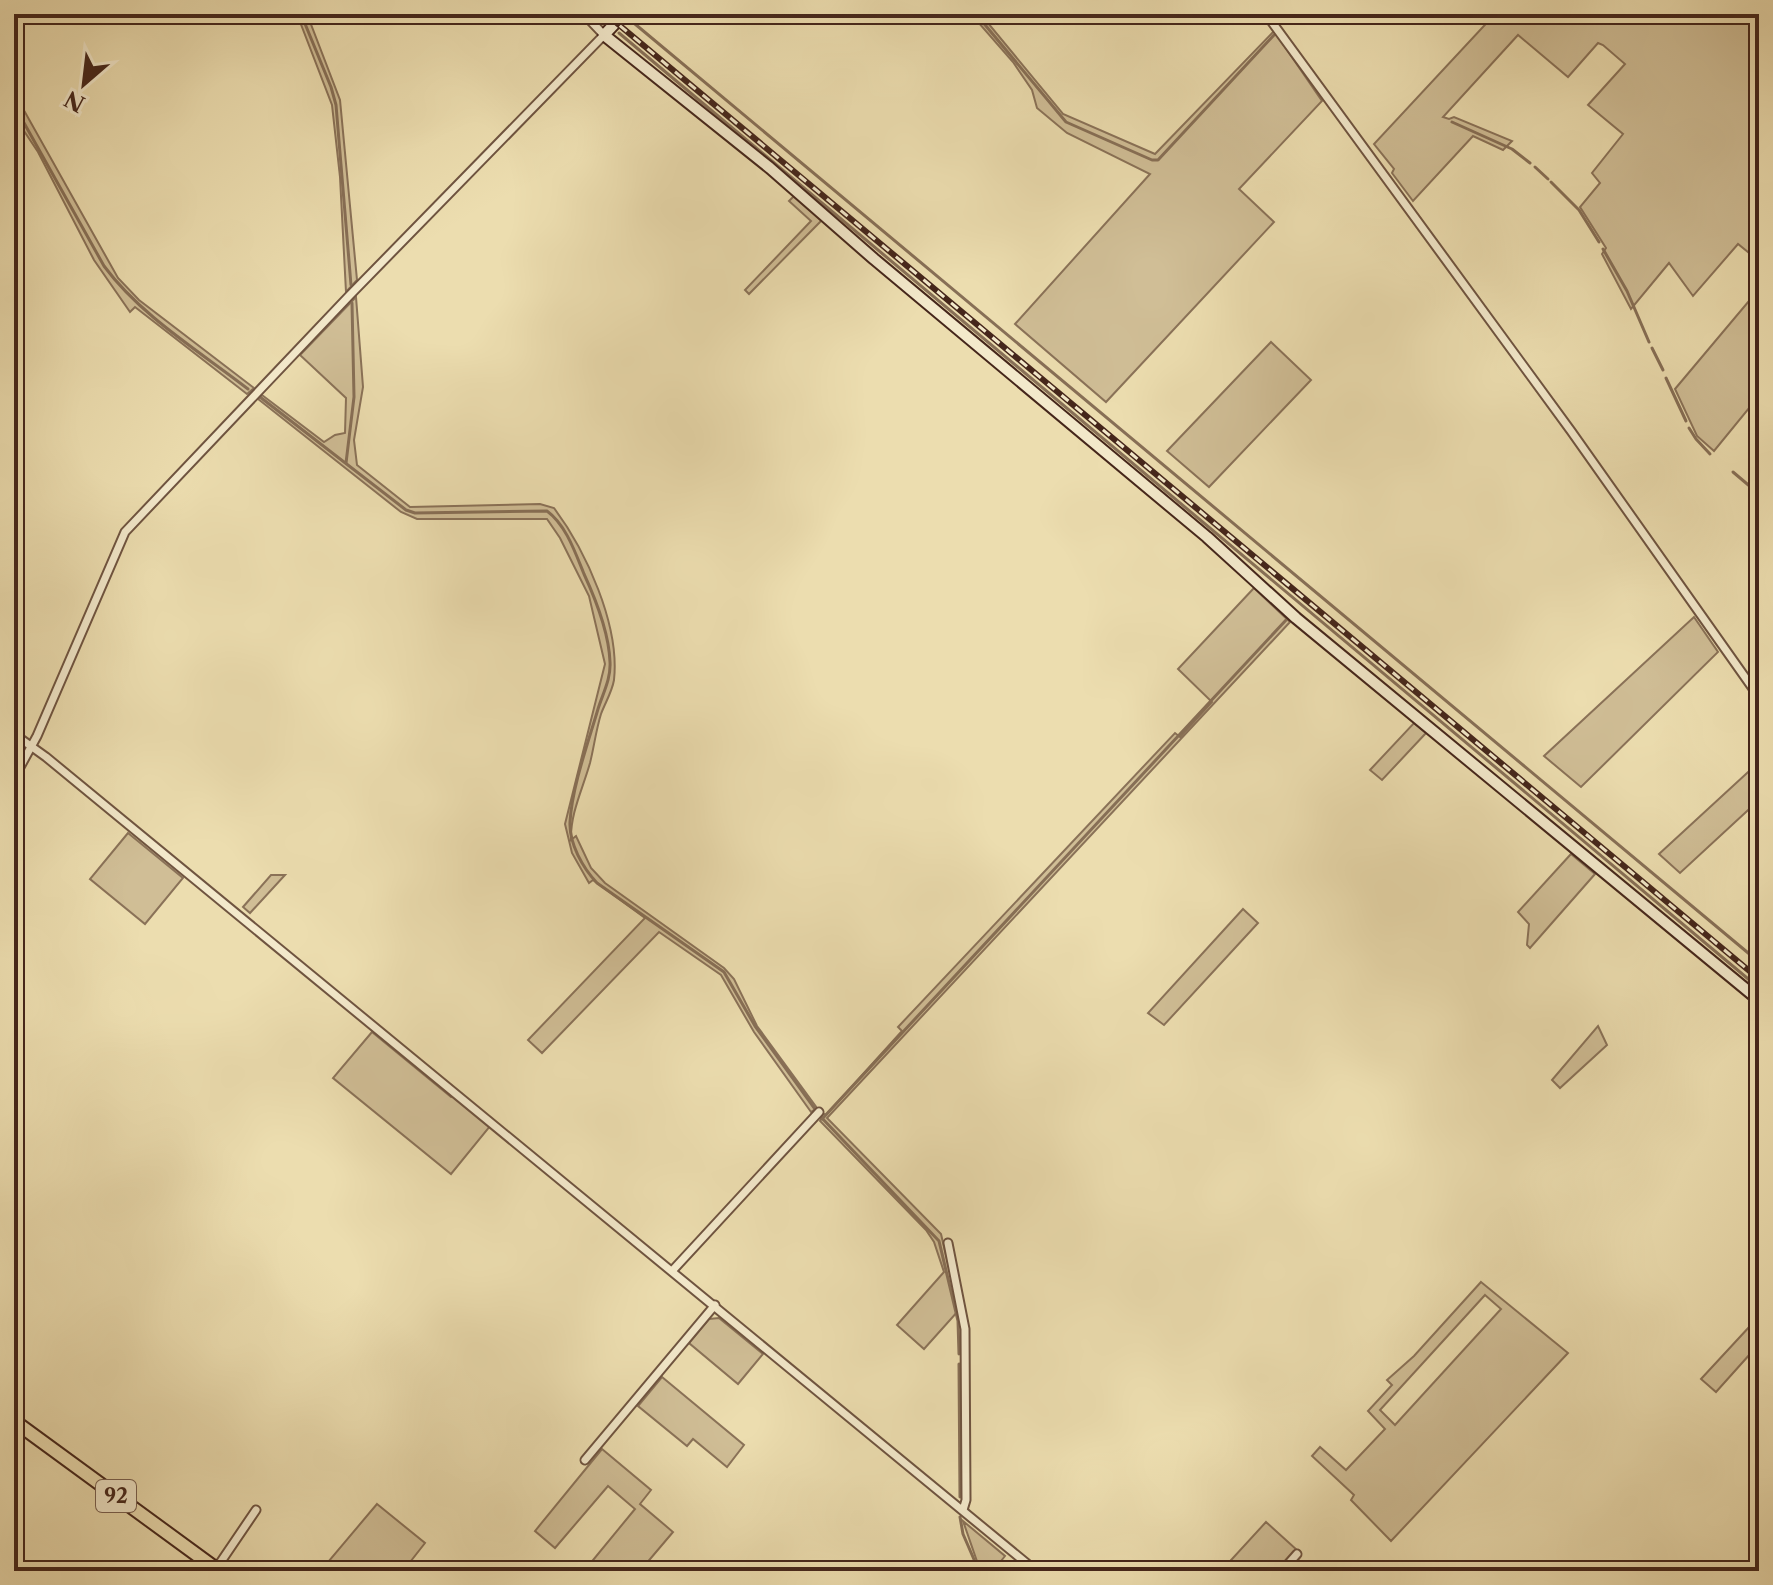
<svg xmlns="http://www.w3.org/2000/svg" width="1773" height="1585" font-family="'Libre Caslon Text',serif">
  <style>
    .green { fill: #d0be96; stroke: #8a7258; stroke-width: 2; fill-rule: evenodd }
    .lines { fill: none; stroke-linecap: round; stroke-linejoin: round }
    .stream { stroke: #876f56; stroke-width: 3 }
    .street-casing { stroke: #6f5440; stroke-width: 11 }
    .secondary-casing { stroke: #45261b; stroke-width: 14 }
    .primary-casing { stroke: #45261b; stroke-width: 16 }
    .street { stroke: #f3e9cb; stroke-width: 7 }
    .secondary { stroke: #f3e9cb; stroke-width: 10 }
    .primary { stroke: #ecddaf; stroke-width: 12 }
    .rail-casing { stroke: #45261b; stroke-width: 6 }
    .rail { stroke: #f3e9cb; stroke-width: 3; stroke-dasharray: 9; stroke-linecap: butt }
    .labels { text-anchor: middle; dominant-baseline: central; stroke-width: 6; stroke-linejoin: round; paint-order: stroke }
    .shield { fill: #f3e9cb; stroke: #796050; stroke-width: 2 }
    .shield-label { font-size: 20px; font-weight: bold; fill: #45261b }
  </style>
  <rect width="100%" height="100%" fill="#ecddaf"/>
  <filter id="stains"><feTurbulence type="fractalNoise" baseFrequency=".0025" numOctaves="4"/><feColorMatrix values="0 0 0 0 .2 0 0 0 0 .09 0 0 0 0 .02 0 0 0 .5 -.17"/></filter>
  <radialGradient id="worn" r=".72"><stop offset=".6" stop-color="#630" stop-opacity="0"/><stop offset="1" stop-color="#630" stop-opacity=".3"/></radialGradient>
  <g class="green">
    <polygon points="297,14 307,14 340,100 357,280 346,292 340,177 332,105"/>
    <polygon points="971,14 979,14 983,17 1063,114 1155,154 1274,31 1322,101 1239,189 1274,222 1106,402 1015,324 1150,174 1067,133 1037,108 1032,90 1013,62"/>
    <polygon points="1495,14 1759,14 1759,261 1738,244 1693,296 1669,263 1631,309 1602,254 1606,248 1580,207 1600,183 1592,173 1623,134 1588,105 1625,64 1603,45 1598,43 1568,77 1518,35 1443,117 1449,119 1454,117 1512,141 1503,150 1473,136 1413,201 1392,173 1394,169 1374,144"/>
    <polygon points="14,98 21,105 118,278 139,300 254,388 247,394 135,307 130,312 94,260 38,152 14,116"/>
    <polygon points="794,196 822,220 749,294 745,290 811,221 789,201"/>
    <polygon points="1759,289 1759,396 1714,451 1697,436 1675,389"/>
    <path d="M356 297 363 387 354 440 357 465 410 507 540 504 554 508C586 551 620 625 614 680 612 692 605 703 601 714 596 730 594 747 590 763 583 788 570 814 571 840L576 836 591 868 605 883 724 968 734 979 757 1026 817 1108 811 1112 754 1032 721 975 659 932 542 1053 528 1040 645 918 593 880 589 883 572 853 565 824 605 664 589 596 560 538 547 519H417L401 512 258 399 262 395 324 442 335 435 345 433 346 398 300 355Z"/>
    <polygon points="1271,342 1311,380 1209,487 1167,451"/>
    <polygon points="1254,588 1290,622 827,1118 941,1234 959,1310 924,1349 897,1325 944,1272 934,1242 926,1230 820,1121 822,1118 820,1116 822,1113 826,1115 902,1031 898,1027 1175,733 1180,737 1212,702 1178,669"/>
    <polygon points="1694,617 1718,652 1581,787 1544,756"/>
    <polygon points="1414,723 1426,733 1382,780 1370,770"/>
    <polygon points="1759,762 1759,800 1680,873 1659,854"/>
    <polygon points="128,833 183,878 145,924 90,879"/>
    <polygon points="1571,854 1595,874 1530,948 1527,945 1529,924 1518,912"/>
    <polygon points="271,875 285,875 250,913 243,907"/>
    <polygon points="1243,909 1258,923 1164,1025 1148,1013"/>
    <polygon points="1598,1026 1607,1045 1560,1088 1552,1080"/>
    <polygon points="372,1032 451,1097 454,1094 491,1125 451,1174 333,1078"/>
    <path d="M1481 1282 1568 1353 1391 1541 1351 1500 1354 1495 1312 1456 1320 1447 1346 1470 1385 1429 1368 1411 1392 1385 1387 1380 1414 1356ZM1485 1295 1501 1309 1395 1425 1380 1410Z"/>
    <polygon points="719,1318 763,1354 738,1384 689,1343 709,1319"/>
    <polygon points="1751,1325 1759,1332 1759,1344 1716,1392 1701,1379"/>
    <polygon points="662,1377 744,1445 727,1467 693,1439 687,1446 638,1406"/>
    <polygon points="602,1449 651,1490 640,1504 673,1532 640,1571 584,1571 635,1509 608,1486 555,1548 535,1531"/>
    <polygon points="377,1504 425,1543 403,1571 339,1571 328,1562"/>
    <polygon points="963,1521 1005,1556 993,1571 982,1571 979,1567"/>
    <polygon points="1266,1522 1297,1550 1278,1571 1221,1571"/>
  </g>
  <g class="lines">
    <g class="stream">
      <polyline points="301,14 331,87 336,105 351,285"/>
      <polyline points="597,14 606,21"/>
      <polyline points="976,14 1066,122 1152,160 1158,160 1274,35"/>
      <polyline points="629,19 1759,962"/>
      <polyline points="619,33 1759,988"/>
      <path d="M14 105 104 266C141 316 199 351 248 389"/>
      <polyline points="1452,122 1512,149 1530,163"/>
      <polyline points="1535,167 1548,179"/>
      <polyline points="1551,182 1579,210 1599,242"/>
      <polyline points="1603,249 1627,291 1649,342"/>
      <polyline points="1652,348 1663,370"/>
      <polyline points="1666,378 1686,421"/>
      <path d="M260 397 406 510 415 513 547 511C566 525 575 552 584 574 596 600 609 632 610 662 611 679 603 693 598 709 588 743 572 787 570 822 569 844 583 868 597 883L724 972 755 1026 815 1109"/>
      <polyline points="1689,428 1696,439 1710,454"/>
      <polyline points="346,463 354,397 352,303"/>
      <polyline points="1733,472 1759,494"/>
      <polyline points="820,1116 939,1241 958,1321 959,1354"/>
      <polyline points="822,1119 1287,619"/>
      <polyline points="959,1364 960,1497"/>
      <polyline points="960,1517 963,1534 979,1571"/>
    </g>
    <g class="street-casing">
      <g id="street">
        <polyline points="1266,14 1571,431 1759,697"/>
        <polyline points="14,734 46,757 1036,1571"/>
        <polyline points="14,778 37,736 125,532 349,296 604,35 584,14"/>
        <polyline points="948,1243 965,1329 966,1500 963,1510"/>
        <polyline points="673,1270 819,1112"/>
        <polyline points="585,1460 715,1305"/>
        <polyline points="216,1569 256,1510"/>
        <polyline points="1282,1571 1297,1554"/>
      </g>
    </g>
    <g class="secondary-casing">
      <polyline id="secondary" points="624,14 604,35 770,168 874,259 1207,537 1296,618 1759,1000"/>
    </g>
    <g class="primary-casing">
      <polyline id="primary" points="14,1421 219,1571"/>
    </g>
    <use href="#street" class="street"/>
    <use href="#secondary" class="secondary"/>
    <use href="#primary" class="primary"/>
    <g class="rail-casing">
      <polyline id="rail" points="606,14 1759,979"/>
    </g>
    <use href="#rail" class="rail"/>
  </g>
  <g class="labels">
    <rect class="shield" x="96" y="1480" width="40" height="32" rx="6"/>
    <g class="shield-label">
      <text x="116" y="1496">92</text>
    </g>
  </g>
  <rect width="1773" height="1585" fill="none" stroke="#ecddaf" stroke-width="48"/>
  <rect x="16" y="16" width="1741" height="1553" fill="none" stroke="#45261b" stroke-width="4"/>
  <rect x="24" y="24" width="1725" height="1537" fill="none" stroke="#45261b" stroke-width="2"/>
  <g transform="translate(84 84) rotate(208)" stroke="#f3e9cb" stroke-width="6" paint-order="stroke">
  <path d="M0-6L14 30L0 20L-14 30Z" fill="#45261b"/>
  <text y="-12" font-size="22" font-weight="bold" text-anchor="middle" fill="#45261b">N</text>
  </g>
  <rect width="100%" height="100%" filter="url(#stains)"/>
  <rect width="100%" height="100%" fill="url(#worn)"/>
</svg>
